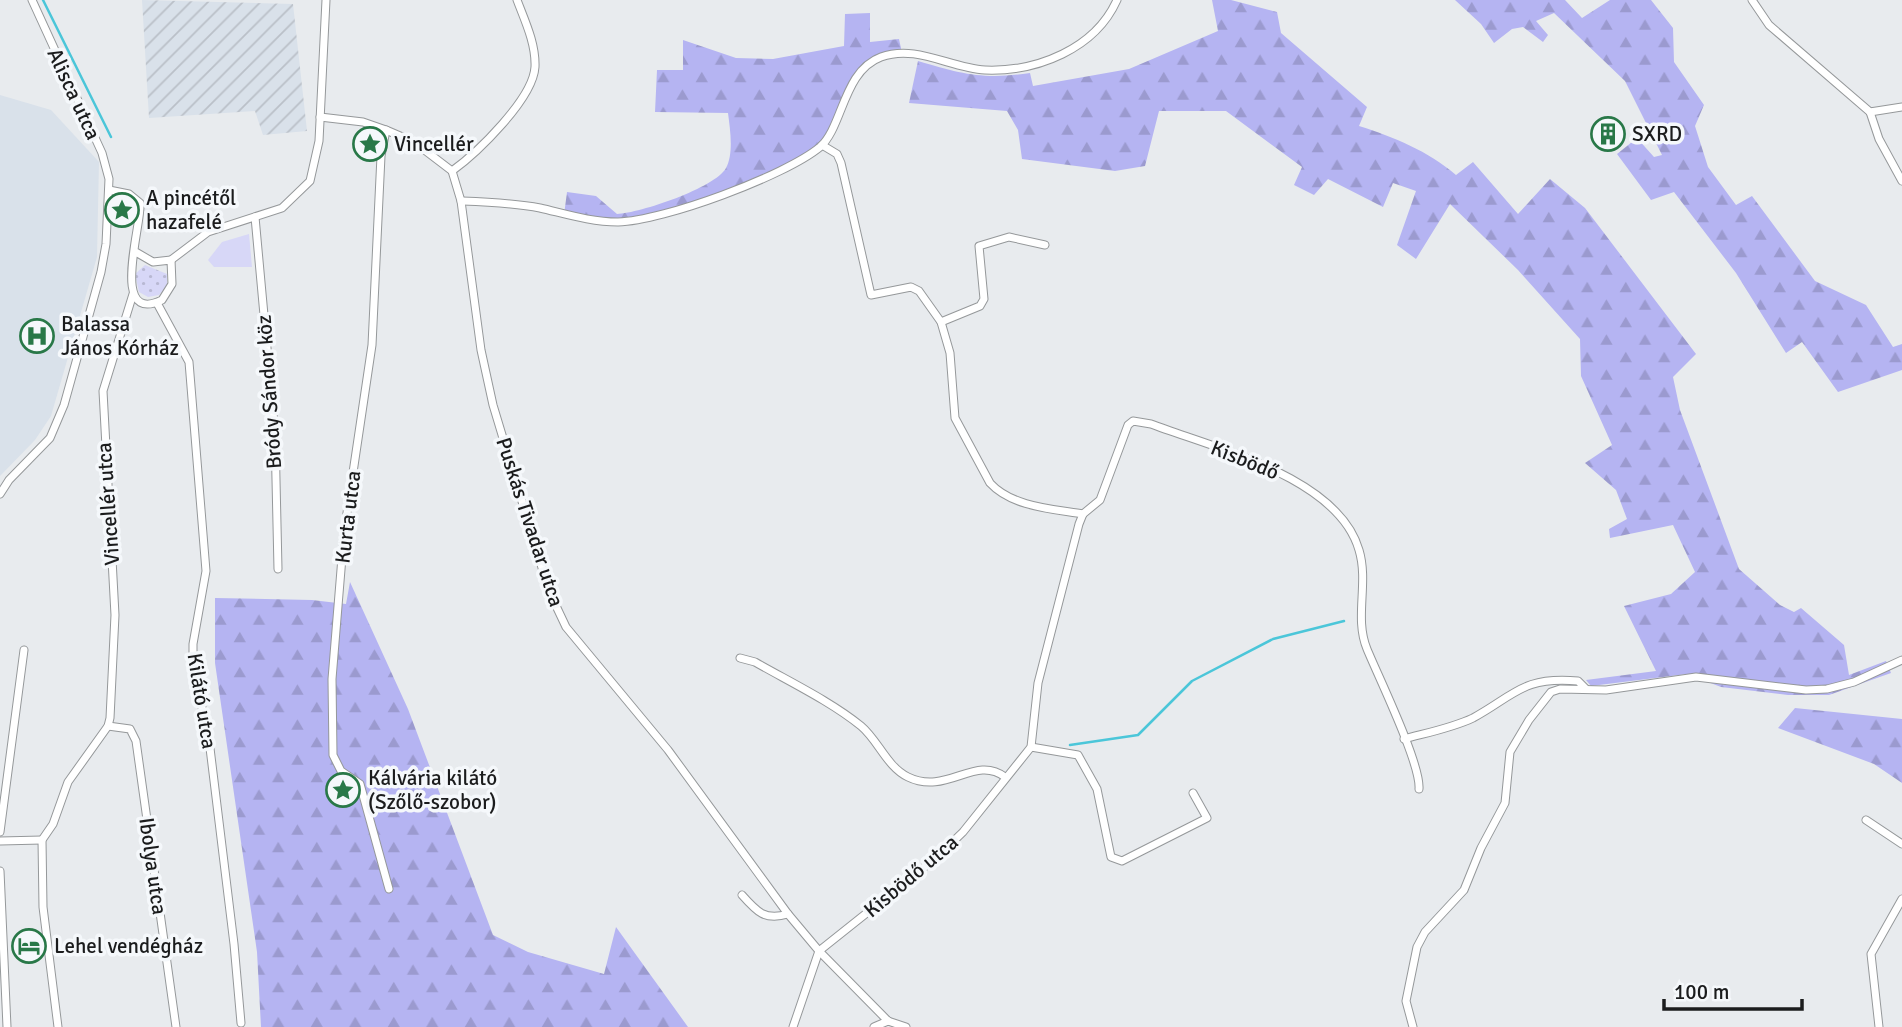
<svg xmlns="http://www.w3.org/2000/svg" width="1902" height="1027" font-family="Signika,sans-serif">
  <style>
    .built { fill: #d9e1ea }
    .industrial { fill: url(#industrial-furrows) }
    .grass { fill: url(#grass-dots) }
    .forest { fill: url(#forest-firs) }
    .green { fill: #d7d7f7 }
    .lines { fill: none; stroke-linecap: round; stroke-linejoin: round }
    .stream { stroke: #4bc6d9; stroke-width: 2.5 }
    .minor-casing { stroke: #95989a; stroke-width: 9 }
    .minor { stroke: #fff; stroke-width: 7 }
    .labels { text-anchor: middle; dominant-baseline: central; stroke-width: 7; stroke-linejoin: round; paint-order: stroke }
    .street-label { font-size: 21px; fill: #1b1c1d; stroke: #f5f8fb }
    .poi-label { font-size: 21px; fill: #1b1c1d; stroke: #f5f8fb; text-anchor: start }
  </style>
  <defs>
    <pattern id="industrial-furrows" width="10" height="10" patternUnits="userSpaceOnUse" patternTransform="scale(1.75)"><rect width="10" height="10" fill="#d9e1ea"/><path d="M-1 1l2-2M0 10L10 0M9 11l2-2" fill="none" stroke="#bac0c8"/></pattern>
    <pattern id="grass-dots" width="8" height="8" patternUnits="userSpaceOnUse" patternTransform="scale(1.75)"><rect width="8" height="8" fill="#d7d7f7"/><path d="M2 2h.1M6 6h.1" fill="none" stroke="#b8b8d3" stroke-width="1.8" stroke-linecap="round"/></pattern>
    <pattern id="forest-firs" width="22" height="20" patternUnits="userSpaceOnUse" patternTransform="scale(1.75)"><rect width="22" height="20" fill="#b5b4f2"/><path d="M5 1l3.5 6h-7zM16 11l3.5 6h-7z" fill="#9b9acf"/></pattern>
  </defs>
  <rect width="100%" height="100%" fill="#e8ebee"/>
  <polygon class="built" points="0,95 51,110 99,162 97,257 51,416 35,440 0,476"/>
  <polygon class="industrial" points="142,0 293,4 307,131 263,135 255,111 149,118"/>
  <polygon class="grass" points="145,265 167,274 167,286 159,295 148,297 139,292 135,274"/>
  <g class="forest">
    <path d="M1212 0H1231L1277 12 1281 33 1367 107 1359 126C1394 137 1428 151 1456 175L1473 162 1518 214 1550 179 1585 208 1696 354 1673 377 1680 410 1739 569 1780 605 1794 612 1801 608 1844 645 1849 675 1886 661 1891 673 1829 695H1788L1721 687 1687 674 1591 686 1586 680 1656 671 1624 606 1671 594 1695 572 1673 525 1610 538 1609 529 1627 519 1616 490 1585 463 1612 445 1581 376 1580 339 1518 270 1450 204 1416 259 1397 245 1416 191 1393 183 1383 207 1328 179 1314 195 1294 185 1302 167 1226 111H1159L1145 166 1115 171 1022 159 1018 130 1007 111 909 103 918 61C962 74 983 80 1030 73L1033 86 1129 69 1218 31Z"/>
    <polygon points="1455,0 1565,0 1582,18 1610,0 1651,0 1673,28 1674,62 1704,105 1695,126 1708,167 1736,205 1752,196 1815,281 1866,305 1893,347 1902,344 1902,370 1838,392 1802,342 1786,353 1736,273 1674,192 1651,200 1617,154 1637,138 1654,157 1662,155 1625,81 1554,13 1536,21 1548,35 1543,42 1523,27 1512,29 1494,43 1481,24"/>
    <path d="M870 13V42L899 39 902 53C848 58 852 115 822 145 805 163 670 217 644 220 617 223 591 218 564 215L567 192 596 196 617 214C640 213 715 188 726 168 734 153 730 129 728 113L655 112 657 70H683V40L736 58 773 59 844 46 845 14Z"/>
    <polygon points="350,582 408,709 493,935 528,952 604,974 616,927 688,1027 261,1027 257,952 215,663 215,598 312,600 346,604"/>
    <polygon points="1795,708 1902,719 1902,783 1874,764 1778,728"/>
  </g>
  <polygon class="green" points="249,234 252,267 214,267 208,260 222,242"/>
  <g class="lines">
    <g class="stream">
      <polyline points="43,0 111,137"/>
      <polyline points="1070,745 1138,735 1192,681 1273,639 1344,621"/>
    </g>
    <g class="minor-casing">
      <g id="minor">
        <polyline points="1752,0 1769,25 1870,112 1879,139 1902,181"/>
        <polyline points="1870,112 1902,107"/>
        <polyline points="320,117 363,122 386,130 414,142 452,171 461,201 481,350 493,405 549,591 566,627 668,750 788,914 819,951 888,1021"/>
        <polyline points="386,130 381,156 372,345 344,533 332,679 333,755 341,771 360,784 389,889"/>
        <path d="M822 145 837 154 841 163 871 295 911 287 919 291 941 322 950 353 955 418 990 483C1012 507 1053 509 1083 514"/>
        <path d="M452 171C477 153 533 99 535 67 536 44 525 21 517 0"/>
        <path d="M109 190 129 194 140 203C143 221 108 326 162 300L172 284 171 260 153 262 134 251"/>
        <path d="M461 201C487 202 515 203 540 208 566 214 591 222 618 222 663 221 785 176 820 147 843 127 843 71 881 57 916 44 950 68 985 70 1037 72 1095 49 1117 0"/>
        <polyline points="255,217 275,435 278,569"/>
        <polyline points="171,260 208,232 282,208 310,181 319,141 326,0"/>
        <polyline points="157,303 189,362 206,571 193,644 193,666 209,740 234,944 241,1023"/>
        <polyline points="941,322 980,306 984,299 979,246 1009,237 1045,245"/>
        <polyline points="0,494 9,480 50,438 64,405 101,272 106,244 109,179 102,153 32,0"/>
        <path d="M740 658 755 662C790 682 830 701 861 726 878 740 887 767 908 777 947 796 975 754 1005 777"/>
        <polyline points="108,726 130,729 136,741 176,1027"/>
        <path d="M1404 739C1426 733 1452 728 1473 718 1515 695 1523 676 1578 681L1586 689"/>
        <polyline points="1031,747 1078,755 1097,789 1111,857 1122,861 1207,818 1193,793"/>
        <polyline points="1866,820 1902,844"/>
        <polyline points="0,832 24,650"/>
        <polyline points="0,841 42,840"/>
        <polyline points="0,871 7,1027"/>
        <path d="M742 895C757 912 765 921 788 914"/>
        <polyline points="888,1021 906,1027"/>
        <polyline points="58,1027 43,907 42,840 53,824 68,782 108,726 110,718 115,615 103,391 133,294"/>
        <path d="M793 1027 819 951 937 857 963 832 1031 747 1038 683 1079 524 1083 514 1100 500 1128 425 1133 421 1151 424C1214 448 1338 477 1359 550 1369 583 1354 618 1367 649 1378 676 1421 764 1419 789"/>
        <polyline points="874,1027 888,1021"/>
        <polyline points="1413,1027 1406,1001 1417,947 1425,932 1464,890 1481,848 1505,803 1510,752 1529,720 1551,692 1560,689 1606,690 1696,677 1806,690 1827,689 1854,682 1902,660"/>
        <polyline points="1879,1027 1871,954 1902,899"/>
      </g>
    </g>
    <use href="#minor" class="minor"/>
  </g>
  <defs>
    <g id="building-ring" transform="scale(1.75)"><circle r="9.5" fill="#f5f8fb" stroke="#297848" stroke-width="1.5"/><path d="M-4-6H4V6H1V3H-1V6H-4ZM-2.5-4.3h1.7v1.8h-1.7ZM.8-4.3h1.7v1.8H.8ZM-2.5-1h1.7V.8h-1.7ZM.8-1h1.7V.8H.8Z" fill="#297848"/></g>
    <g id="sight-ring" transform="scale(1.75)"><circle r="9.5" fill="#f5f8fb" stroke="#297848" stroke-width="1.5"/><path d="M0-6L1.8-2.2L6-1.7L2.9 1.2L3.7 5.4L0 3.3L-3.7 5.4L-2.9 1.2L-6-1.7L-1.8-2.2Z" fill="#297848"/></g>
    <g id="hospital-ring" transform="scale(1.75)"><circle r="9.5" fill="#f5f8fb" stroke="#297848" stroke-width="1.5"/><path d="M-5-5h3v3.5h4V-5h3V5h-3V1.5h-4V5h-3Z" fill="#297848"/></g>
    <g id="hotel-ring" transform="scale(1.75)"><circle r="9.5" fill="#f5f8fb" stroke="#297848" stroke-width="1.5"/><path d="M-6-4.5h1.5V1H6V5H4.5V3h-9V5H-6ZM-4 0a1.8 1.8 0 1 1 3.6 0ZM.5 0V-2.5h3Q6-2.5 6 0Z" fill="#297848"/></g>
  </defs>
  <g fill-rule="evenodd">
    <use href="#building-ring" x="1608" y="134"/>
    <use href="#sight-ring" x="370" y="144"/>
    <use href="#sight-ring" x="122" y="210"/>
    <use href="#hospital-ring" x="37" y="336"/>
    <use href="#sight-ring" x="343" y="790"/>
    <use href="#hotel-ring" x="29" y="946"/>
  </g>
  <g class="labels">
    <g class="street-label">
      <text transform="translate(74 94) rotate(65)">Alisca utca</text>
      <text transform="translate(269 392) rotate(-94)">Bródy Sándor köz</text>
      <text transform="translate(1245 460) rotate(22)">Kisbödő</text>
      <text transform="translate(108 504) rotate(-94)">Vincellér utca</text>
      <text transform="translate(348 517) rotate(-83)">Kurta utca</text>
      <text transform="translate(530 522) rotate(72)">Puskás Tivadar utca</text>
      <text transform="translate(202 701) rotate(81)">Kilátó utca</text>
      <text transform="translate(153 866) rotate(82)">Ibolya utca</text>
      <text transform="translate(911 876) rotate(-40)">Kisbödő utca</text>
    </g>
    <g class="poi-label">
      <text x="1632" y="134">SXRD</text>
      <text x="394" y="144">Vincellér</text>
      <text x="146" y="198">A pincétől<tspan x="146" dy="24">hazafelé</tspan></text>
      <text x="61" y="324">Balassa<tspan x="61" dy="24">János Kórház</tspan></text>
      <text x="368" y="778">Kálvária kilátó<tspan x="368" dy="24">(Szőlő-szobor)</tspan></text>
      <text x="54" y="946">Lehel vendégház</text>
    </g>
  </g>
  <path d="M1664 999v10h138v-10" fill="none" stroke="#1b1c1d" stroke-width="3.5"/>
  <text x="1674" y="999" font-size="21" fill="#1b1c1d" stroke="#f5f8fb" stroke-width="5" paint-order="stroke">100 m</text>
</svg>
